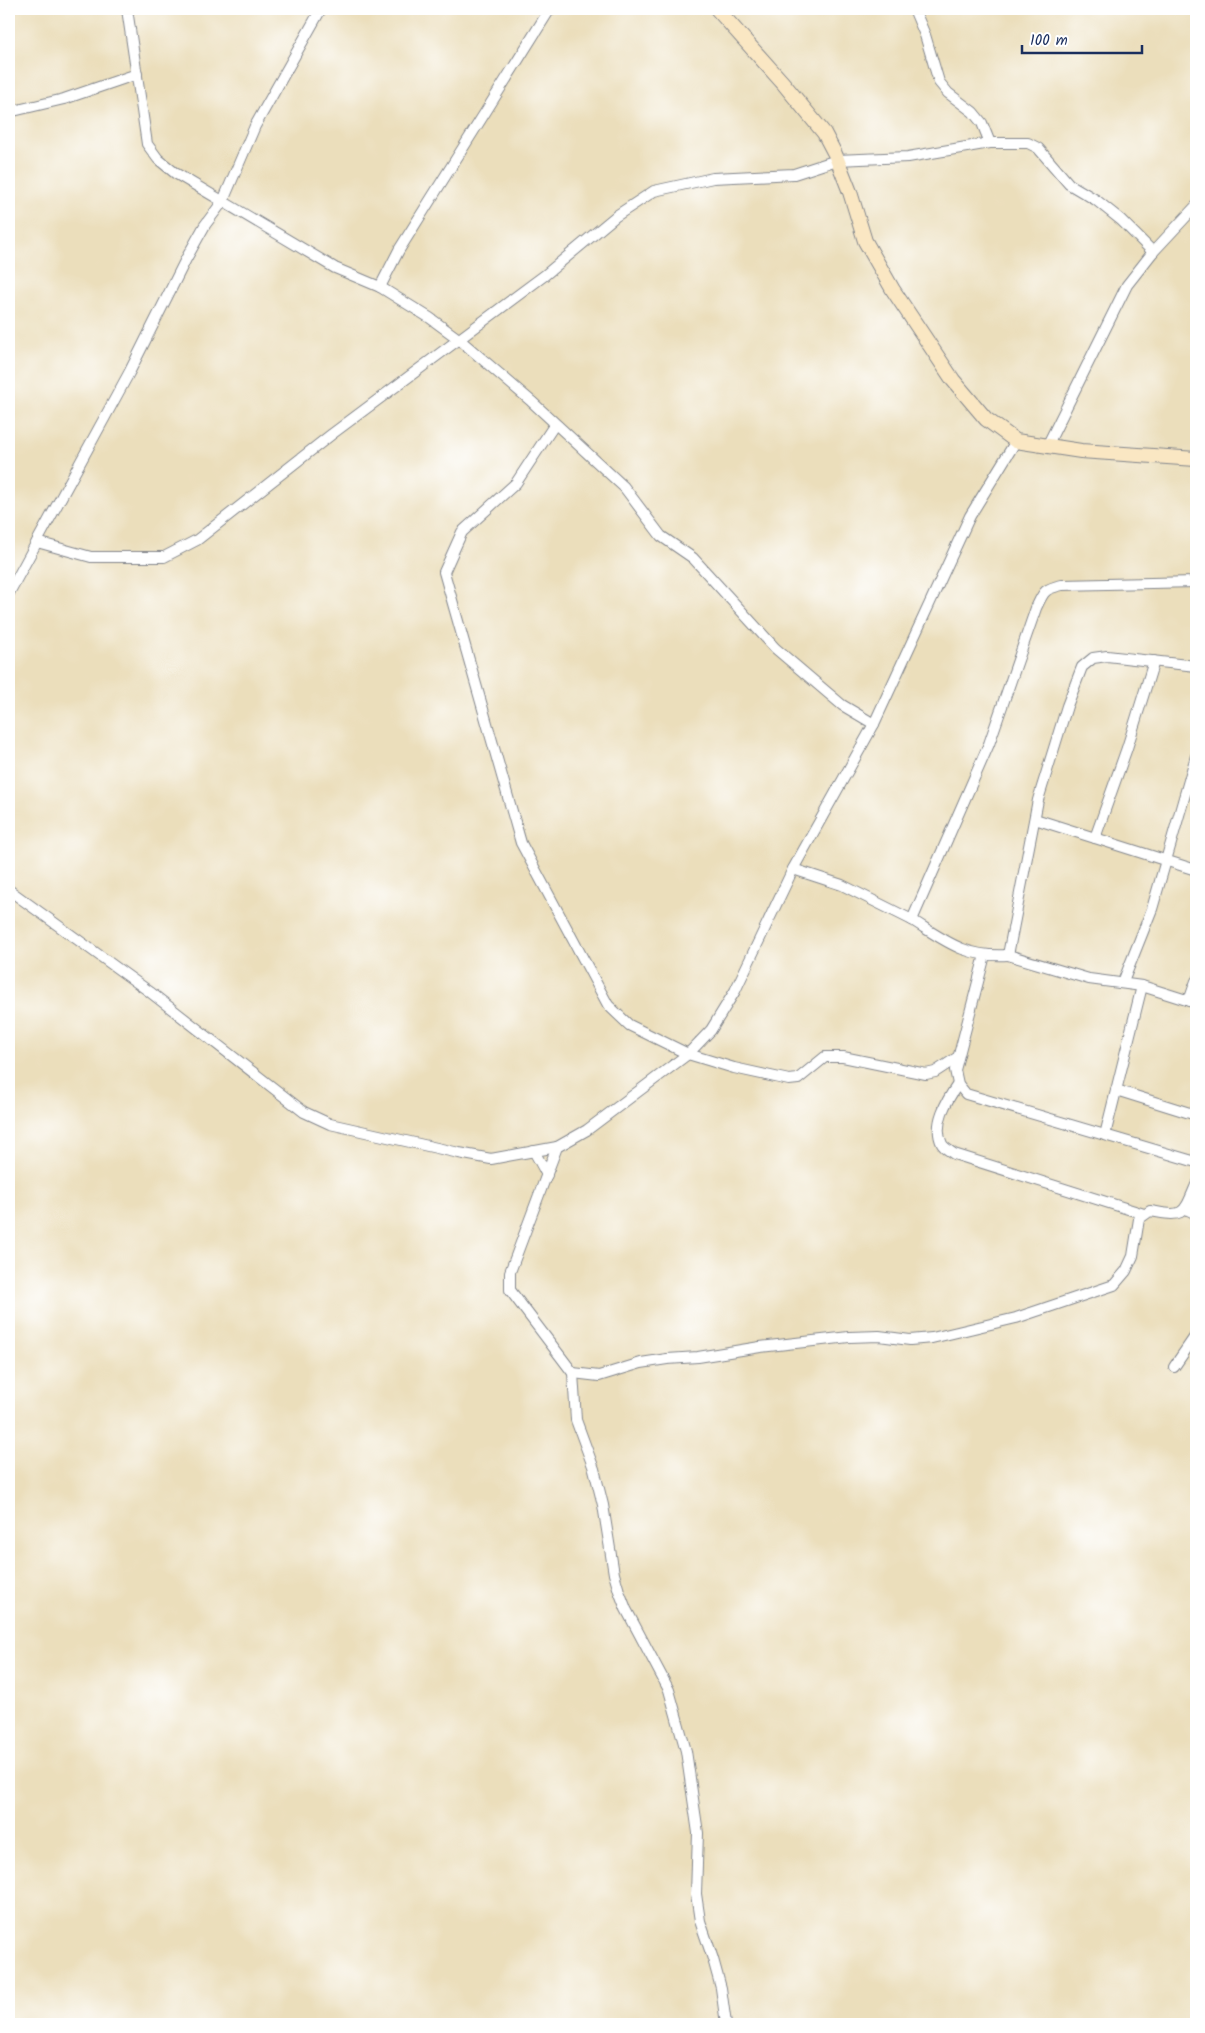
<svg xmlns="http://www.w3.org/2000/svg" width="1205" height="2033" font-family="Kalam,sans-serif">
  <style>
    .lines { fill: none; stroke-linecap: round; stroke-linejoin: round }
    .street-casing { stroke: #83868c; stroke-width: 12 }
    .secondary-casing { stroke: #83868c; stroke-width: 16 }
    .street { stroke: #fff; stroke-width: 10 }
    .secondary { stroke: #fae7c3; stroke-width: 14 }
  </style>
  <rect width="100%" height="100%" fill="#fff"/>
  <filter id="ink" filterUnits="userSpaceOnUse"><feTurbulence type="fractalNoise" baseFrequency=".02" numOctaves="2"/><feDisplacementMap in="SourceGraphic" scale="10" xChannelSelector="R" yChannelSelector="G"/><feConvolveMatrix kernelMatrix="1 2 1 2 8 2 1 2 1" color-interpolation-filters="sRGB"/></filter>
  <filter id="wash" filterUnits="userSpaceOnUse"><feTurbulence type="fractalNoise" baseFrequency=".0096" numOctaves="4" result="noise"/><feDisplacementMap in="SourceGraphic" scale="20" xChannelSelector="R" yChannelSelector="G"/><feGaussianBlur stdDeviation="1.12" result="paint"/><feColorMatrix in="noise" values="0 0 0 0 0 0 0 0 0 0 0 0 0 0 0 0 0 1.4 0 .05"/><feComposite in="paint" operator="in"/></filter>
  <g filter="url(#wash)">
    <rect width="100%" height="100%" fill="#ebdebb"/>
  </g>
  <g filter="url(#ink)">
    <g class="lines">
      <g class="street-casing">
        <g id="street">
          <polyline points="127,9 147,144 158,159 175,173 335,268 380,287 430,318 460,340 531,401 624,487 661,536 693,558 775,648 842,705 874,724"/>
          <polyline points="914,9 925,35 939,82 948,93 973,112 982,123 990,143"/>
          <polyline points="9,112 64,99 137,74"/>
          <polyline points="380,287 399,250 550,9"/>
          <polyline points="555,424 516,483 462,532 444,572 521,843 608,1005 629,1025 688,1054 734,1068 789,1080 798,1079 825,1057 843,1057 926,1074 935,1072 958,1057"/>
          <polyline points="1047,446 1127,285 1153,252 1196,206"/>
          <polyline points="37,542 91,557 164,557 197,540 332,434 545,275 616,216 654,191 713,178 794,174 837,160 908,157 990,143 1028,143 1038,148 1069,184 1096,200 1121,220 1153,252"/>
          <polyline points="9,593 129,373 186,259 205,225 223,201 255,126 321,9"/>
          <polyline points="1035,819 1196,870"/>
          <polyline points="1095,838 1127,748 1154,661"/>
          <path d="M793 869 842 885 912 920 989 744 1036 608C1044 591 1044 589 1062 585L1196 582"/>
          <polyline points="9,890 150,992 304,1112 330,1124 459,1153 491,1159 557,1147"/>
          <path d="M912 920C946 941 965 958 1008 955L1038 800 1067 706 1082 667 1093 658 1107 656 1196 666"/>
          <polyline points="985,955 955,1070 958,1084 966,1094 1196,1162"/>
          <polyline points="1008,955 1089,979 1142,986 1196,1003"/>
          <polyline points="1123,982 1152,909 1196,756"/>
          <polyline points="1189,1001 1196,981"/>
          <path d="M958 1084C947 1100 932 1124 942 1144 944 1148 950 1151 954 1154L1144 1214"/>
          <polyline points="1116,1090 1196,1115"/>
          <polyline points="1105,1135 1142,986"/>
          <polyline points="534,1151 547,1175"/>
          <polyline points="1186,1209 1196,1214"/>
          <polyline points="1174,1367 1196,1335"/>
          <path d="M573 1373 599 1376 641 1363 667 1359 698 1357 760 1347 849 1337 879 1336 910 1340 932 1338 1016 1318 1114 1285 1126 1271 1133 1256 1139 1219 1150 1211C1184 1217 1183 1216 1196 1185"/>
          <polyline points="726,2024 721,1988 713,1959 700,1921 696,1894 698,1833 686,1751 669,1690 626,1609 619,1591 614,1574 603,1505 594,1469 576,1420 573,1373 510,1290 510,1272 557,1147 587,1130 688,1054 711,1030 735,991 793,869 874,724 970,516 1016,441"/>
        </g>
      </g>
      <g class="secondary-casing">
        <polyline id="secondary" points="717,9 783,83 824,133 835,154 850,192 865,241 893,290 953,380 986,419 1016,441 1081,451 1196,459"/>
      </g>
      <use href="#street" class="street"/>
      <use href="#secondary" class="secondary"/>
    </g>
  </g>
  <rect width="1205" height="2033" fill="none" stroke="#fff" stroke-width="30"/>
  <path d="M1022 45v8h120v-8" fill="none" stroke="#1b2f5e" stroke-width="2.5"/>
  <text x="1030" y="45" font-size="15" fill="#1b2f5e" stroke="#ffffff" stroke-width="4" paint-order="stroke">100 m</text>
</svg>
